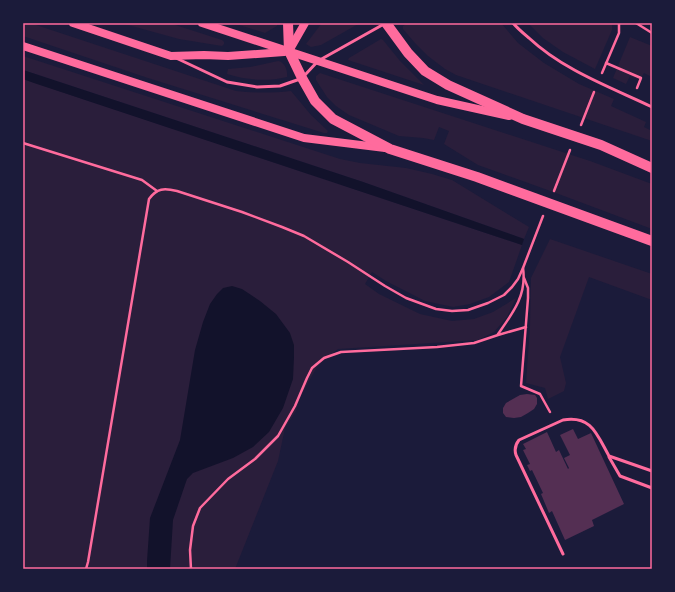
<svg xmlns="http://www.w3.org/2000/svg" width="675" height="592" font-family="Overpass,sans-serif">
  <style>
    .green { fill: #2a1e3b }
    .water { fill: #12122b }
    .building { fill: #542f53 }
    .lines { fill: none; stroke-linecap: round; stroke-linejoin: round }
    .path { stroke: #ff6b9d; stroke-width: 2.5 }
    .service { stroke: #ff6b9d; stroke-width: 3 }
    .secondary { stroke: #ff6b9d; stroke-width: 8 }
    .primary { stroke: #ff6b9d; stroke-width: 10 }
    .neatline { fill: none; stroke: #ff6b9d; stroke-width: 1.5 }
  </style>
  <rect width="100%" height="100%" fill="#1b1b3a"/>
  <g class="green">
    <path d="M23 23H30L236 91C255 93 272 93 291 91L311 115 328 131 327 133H324L148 78 23 36Z"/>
    <polygon points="121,23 169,23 222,40 224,42 224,44 222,46 179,39"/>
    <polygon points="233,23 277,23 277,26 265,33"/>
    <polygon points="322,23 360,23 321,45 311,47 306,44"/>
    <polygon points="408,23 501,23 518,43 544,63 579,84 614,99 611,106 646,122 644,127 652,131 652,141 456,75 445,69 428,56 415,43 403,29 403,26"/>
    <polygon points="528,23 612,23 612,30 595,69 563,52 543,38"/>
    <polygon points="630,37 652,46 652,77 644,73 640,80 630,76 626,84 613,78"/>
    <polygon points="381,39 383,40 400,61 424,85 348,60 349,58"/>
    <polygon points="23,56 340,159 360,163 406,168 432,174 452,180 529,227 524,239 363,182 23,70"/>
    <path d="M278 61C285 62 288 71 287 77 266 82 247 80 227 74L228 69 250 67Z"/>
    <polygon points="320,73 590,161 652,184 652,229 556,193 478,165 444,144 449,131 439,127 434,140 423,138 399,136 349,115 336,106 327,97 316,80 316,76"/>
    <polygon points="23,79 522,245 509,282 489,297 470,304 453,307 425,301 386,281 372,272 365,284 379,294 420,314 452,321 474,319 493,312 516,298 507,317 494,332 478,340 338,349 324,360 317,367 301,395 296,411 285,428 278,461 235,569 23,569"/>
    <polygon points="550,239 652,274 652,300 589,277 560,357 566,383 564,391 548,399 545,388 526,383 530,326 531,278"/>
  </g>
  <g class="water">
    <polygon points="23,70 363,182 524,239 522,245 34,83 23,79"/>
    <polygon points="232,286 242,289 260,301 276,314 290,333 294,345 294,357 293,379 283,408 269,432 253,447 233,458 193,473 187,479 173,520 170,569 147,569 147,561 150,518 180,440 195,350 203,322 210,304 217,294 223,288"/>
  </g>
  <g class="building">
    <polygon points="527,394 535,395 537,398 537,404 534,409 528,413 521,417 514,418 506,417 503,413 503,408 506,403 520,395"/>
    <polygon points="573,429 578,439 591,433 624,504 592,520 594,526 565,540 552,511 549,513 541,494 543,493 532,470 530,471 527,465 530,464 523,450 526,449 523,444 547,432 556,452 559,450 568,469 569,468 564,458 570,455 560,435"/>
  </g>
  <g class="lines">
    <g class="path">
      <polyline points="636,23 652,33"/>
      <polyline points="606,63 641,78 637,88"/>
      <polyline points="602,73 619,33 619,23"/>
      <polyline points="581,125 594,92"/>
      <polyline points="23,143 142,180 157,191"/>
      <polyline points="554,191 570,150"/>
      <polyline points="524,278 528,288 528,298 521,386 540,394 550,412"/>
      <path d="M498 334C513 313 527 295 523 268"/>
      <path d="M86 569 88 562 149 199C157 188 164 188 177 191L242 212 282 227 304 236 348 262 385 286 406 298 436 309 452 311 468 310 488 303 504 295 512 287 518 279 523 268 543 216"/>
      <polyline points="191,569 190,550 193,526 200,508 228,479 255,459 278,436 295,406 307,378 312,368 324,358 341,352 437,347 474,343 498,335 526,327"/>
    </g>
    <g class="service">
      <path d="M513 23C518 29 523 33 529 38 563 70 610 87 652 107"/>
      <polyline points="176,58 227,82 257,87 280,86 300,79"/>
      <polyline points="304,76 318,61 384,24"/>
      <polyline points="609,457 620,476 652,488"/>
      <path d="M563 554 516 455C514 449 515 445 519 440L563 420C592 415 597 435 609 456L652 471"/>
    </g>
    <g class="secondary">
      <polyline points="73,23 171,56 204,55 228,56 284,52"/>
      <polyline points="202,23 437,100 509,116"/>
      <polyline points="23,46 304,138 385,148"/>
      <polyline points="289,51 305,23"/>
    </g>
    <g class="primary">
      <polyline points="288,23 289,51 302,78 315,101 333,119 390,149 477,177 652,241"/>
      <polyline points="386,23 408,53 425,71 448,85 523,119 601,145 652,168"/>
    </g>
  </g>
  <rect width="675" height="592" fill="none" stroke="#1b1b3a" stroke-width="48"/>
  <rect x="24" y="24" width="627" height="544" class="neatline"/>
</svg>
